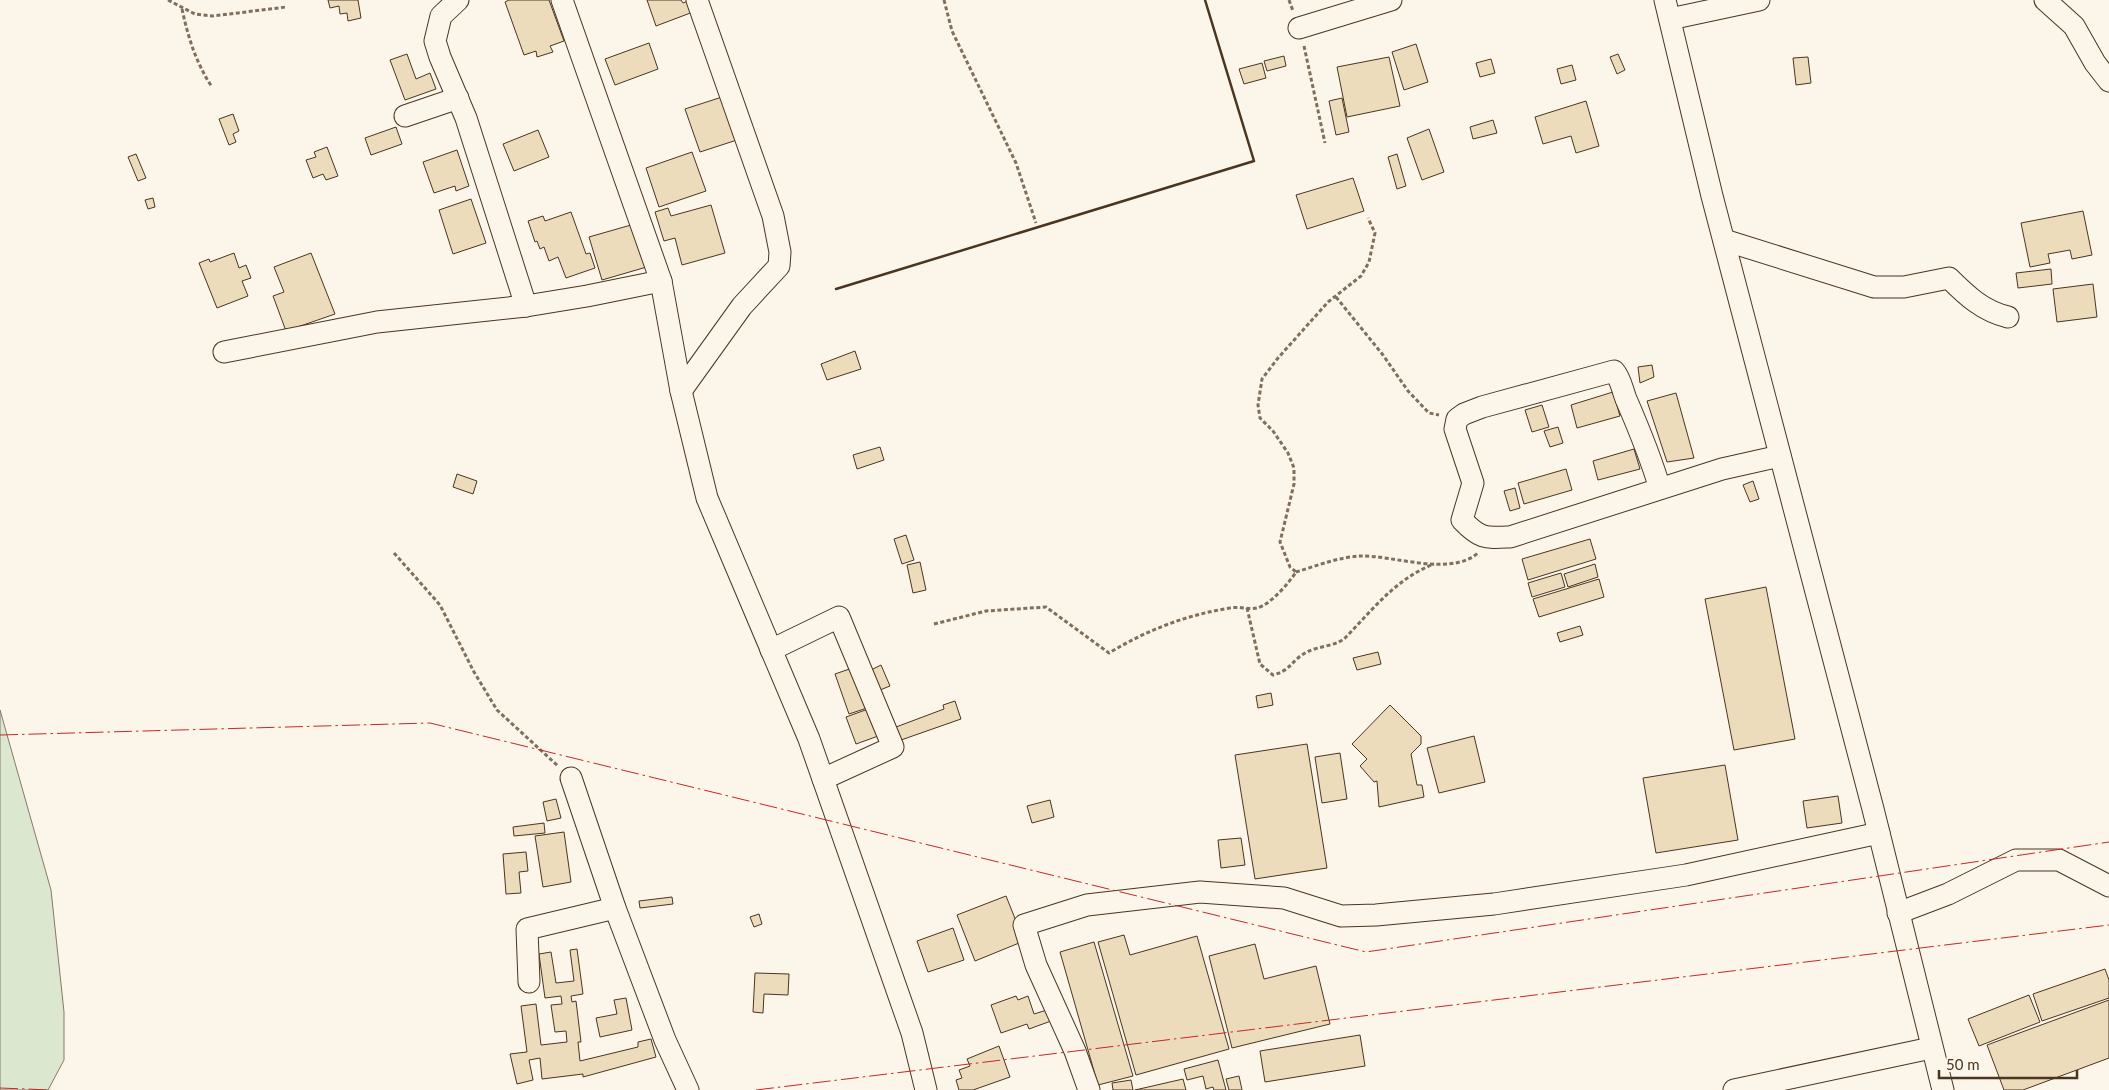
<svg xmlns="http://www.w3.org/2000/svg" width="2109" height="1090" font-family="Lato,sans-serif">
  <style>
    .green { fill: #dce7d0; stroke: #887966 }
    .building { fill: #ecdcbc; stroke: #4a3520 }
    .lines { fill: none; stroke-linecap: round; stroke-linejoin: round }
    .minor-casing { stroke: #4a3520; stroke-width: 23 }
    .path { stroke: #7f6f5c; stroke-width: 3; stroke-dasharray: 4 2.5; stroke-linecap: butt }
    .minor { stroke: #fbf6e9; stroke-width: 21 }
    .wall { stroke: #4a3520; stroke-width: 2.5 }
    .power { stroke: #c62828; stroke-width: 1; stroke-dasharray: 18 4 2.5 4; stroke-linecap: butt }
  </style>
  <rect width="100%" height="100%" fill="#fbf6e9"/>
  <polygon class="green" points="0,710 51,890 64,1012 64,1060 48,1090 0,1090"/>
  <g class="building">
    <polygon points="328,0 358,0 361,18 348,21 347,13 340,14 339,6 330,8"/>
    <polygon points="509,0 549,0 564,41 550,46 553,52 537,57 536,51 524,55 505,2"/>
    <polygon points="647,0 681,0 683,3 688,1 693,12 656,26"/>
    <polygon points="649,43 658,69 615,85 605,59"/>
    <polygon points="1416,44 1428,82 1404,90 1392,52"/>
    <polygon points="407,54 416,79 430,73 436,89 405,100 390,60"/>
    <polygon points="1618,54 1625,70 1617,74 1610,57"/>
    <polygon points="1284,56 1286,66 1267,71 1264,61"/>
    <polygon points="1389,57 1400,106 1347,117 1337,67"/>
    <polygon points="1808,57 1811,83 1796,85 1793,58"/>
    <polygon points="1491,59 1495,73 1480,77 1476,63"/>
    <polygon points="1262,63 1266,78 1244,84 1239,69"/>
    <polygon points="1572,65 1576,80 1561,84 1557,69"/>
    <polygon points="725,96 740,139 700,152 685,109"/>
    <polygon points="1342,98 1349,132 1336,135 1329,101"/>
    <polygon points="1586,101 1599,146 1576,153 1571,136 1543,144 1535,117"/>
    <polygon points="233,114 239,131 233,134 236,142 229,145 219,119"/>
    <polygon points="1493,120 1497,133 1473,139 1470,127"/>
    <polygon points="396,127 402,144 371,155 365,138"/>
    <polygon points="1429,129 1444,172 1422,180 1407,138"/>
    <polygon points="538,130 549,157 514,171 503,144"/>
    <polygon points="327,147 338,176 326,180 323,174 313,178 306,160 316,157 314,152"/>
    <polygon points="457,150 469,186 456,191 455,186 434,193 423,162"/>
    <polygon points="692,152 706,191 659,207 646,168"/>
    <polygon points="136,154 146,178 138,181 128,157"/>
    <polygon points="1397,154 1406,186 1397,189 1388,157"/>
    <polygon points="1353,178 1364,211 1307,229 1296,195"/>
    <polygon points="153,198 155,207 148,209 145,200"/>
    <polygon points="471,199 486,243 453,254 439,210"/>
    <polygon points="711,205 725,253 682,265 675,238 664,241 655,212 668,208 671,216"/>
    <polygon points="2083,211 2092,255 2072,259 2070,250 2048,254 2050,263 2030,267 2021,223"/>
    <polygon points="571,212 586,254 590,253 595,268 566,278 558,257 549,261 544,247 540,249 537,241 535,242 528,221 543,216 545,221"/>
    <polygon points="638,223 650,266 602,280 589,237"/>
    <polygon points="234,253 239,268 246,265 251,278 242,281 248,296 217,308 199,263 209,259 210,262"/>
    <polygon points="311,253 335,314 286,331 273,296 284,292 274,267"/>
    <polygon points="2051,269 2052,284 2018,288 2016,273"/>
    <polygon points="2093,284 2097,317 2057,322 2053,289"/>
    <polygon points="855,351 861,369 827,380 821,364"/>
    <polygon points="1652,365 1654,377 1640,383 1638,367"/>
    <polygon points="1613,392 1620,416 1577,428 1571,405"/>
    <polygon points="1676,393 1694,458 1667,462 1647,401"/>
    <polygon points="1542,405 1549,427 1532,432 1525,410"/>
    <polygon points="1558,427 1563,443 1550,447 1544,431"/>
    <polygon points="880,447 884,460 857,469 853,455"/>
    <polygon points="1634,449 1640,469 1598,480 1593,461"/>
    <polygon points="1566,469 1572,490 1524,504 1518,483"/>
    <polygon points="457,474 477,481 473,494 453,487"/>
    <polygon points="1753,481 1759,499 1750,502 1743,485"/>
    <polygon points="1515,488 1520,508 1510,511 1504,491"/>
    <polygon points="906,535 914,560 902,564 894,539"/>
    <polygon points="1590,539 1596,559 1528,580 1522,559"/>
    <polygon points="920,562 926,590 913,593 907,565"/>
    <polygon points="1595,564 1598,577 1568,587 1564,574"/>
    <polygon points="1561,573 1565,587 1532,597 1528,583"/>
    <polygon points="1599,579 1604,597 1539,617 1533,599"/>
    <polygon points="1766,587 1795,739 1734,750 1705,599"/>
    <polygon points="1580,626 1583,635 1560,642 1557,633"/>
    <polygon points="1378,652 1381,664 1357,670 1353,658"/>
    <polygon points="881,665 890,686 880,690 871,670"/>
    <polygon points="858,666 873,706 849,714 835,674"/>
    <polygon points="1271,693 1273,705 1258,708 1256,696"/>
    <polygon points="955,701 961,719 901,740 896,727 944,709 943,705"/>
    <polygon points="1390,705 1421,736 1421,744 1411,754 1417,785 1422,785 1424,797 1379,807 1377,781 1374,782 1360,766 1367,759 1352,744"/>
    <polygon points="871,708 881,735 856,744 846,717"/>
    <polygon points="1474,736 1485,782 1439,793 1427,748"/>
    <polygon points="1307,744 1327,868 1255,879 1235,755"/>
    <polygon points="1340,753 1347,799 1322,803 1315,757"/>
    <polygon points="1725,765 1738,840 1656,853 1643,778"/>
    <polygon points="1838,796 1842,823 1807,828 1803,801"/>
    <polygon points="556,799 561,818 547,821 543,802"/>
    <polygon points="1050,800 1054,817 1032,823 1027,806"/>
    <polygon points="544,823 545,833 514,836 513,827"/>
    <polygon points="564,832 571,882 543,887 535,836"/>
    <polygon points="1241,838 1245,865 1221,868 1218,840"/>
    <polygon points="526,852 528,871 519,872 521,893 506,894 503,854"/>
    <polygon points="1006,896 1024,941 975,961 957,915"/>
    <polygon points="672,897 673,904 640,908 639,901"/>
    <polygon points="759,914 762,924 754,927 750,917"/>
    <polygon points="953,928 964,960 928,972 917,941"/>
    <polygon points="1124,935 1130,955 1197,936 1229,1049 1136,1075 1098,942"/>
    <polygon points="1094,942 1133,1076 1098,1085 1060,952"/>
    <polygon points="1255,944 1264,979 1316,966 1330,1024 1232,1048 1209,956"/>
    <polygon points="577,949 583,994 571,996 572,1002 576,1001 581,1042 578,1042 580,1061 638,1047 638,1042 651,1039 656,1057 583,1077 583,1074 542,1079 540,1058 529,1060 533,1080 517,1084 510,1054 527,1052 521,1006 536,1004 541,1045 567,1042 566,1031 555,1032 551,1005 562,1004 561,996 545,998 539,954 551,952 556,983 574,981 570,950"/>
    <polygon points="2105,969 2109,980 2109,998 2042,1021 2033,994"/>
    <polygon points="755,973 789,974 788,995 764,994 763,1013 753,1012"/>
    <polygon points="2029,995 2040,1022 1979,1046 1968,1019"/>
    <polygon points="1016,996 1018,1000 1028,996 1034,1014 1047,1010 1051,1021 1029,1029 1027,1024 1001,1033 991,1005"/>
    <polygon points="626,998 632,1030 600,1037 596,1018 617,1014 614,1000"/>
    <polygon points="2109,1000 2109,1058 2023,1090 2004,1090 1987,1045"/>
    <polygon points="1360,1035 1365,1066 1265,1082 1260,1051"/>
    <polygon points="999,1046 1010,1077 973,1090 959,1090 956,1080 962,1078 959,1070 970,1066 967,1059"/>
    <polygon points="1218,1060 1226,1090 1214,1090 1213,1087 1206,1089 1203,1076 1187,1080 1184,1069"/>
    <polygon points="1239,1076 1242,1090 1229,1090 1226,1079"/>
    <polygon points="1183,1079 1186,1090 1135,1090"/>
    <polygon points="1131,1080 1133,1090 1113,1090 1112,1083"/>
  </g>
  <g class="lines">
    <g class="minor-casing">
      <g id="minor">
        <polyline points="458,0 441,16 435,41 440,57 466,118 526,306"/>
        <polyline points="562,0 661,281 681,391 707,498 809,739 912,1033 926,1090"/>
        <polyline points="1665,0 1712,196 1873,809 1943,1090"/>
        <polyline points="2045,0 2074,26 2095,63 2109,81"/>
        <polyline points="1670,19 1759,0"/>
        <polyline points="1299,28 1391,0"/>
        <polyline points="405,116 458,98"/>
        <path d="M1724 240 1874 287H1904L1949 278C1967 296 1983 311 2008 317"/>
        <polyline points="224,352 377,322 526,306 587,296 661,281"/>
        <polyline points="681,391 742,306 779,266 780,252 773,216 697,0"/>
        <path d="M1660 489C1651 458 1639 429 1626 399 1622 389 1621 379 1614 371L1482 407 1464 414 1457 419 1455 429 1473 483 1462 520C1480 539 1485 538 1510 537L1722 469 1780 456"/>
        <polyline points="771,650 839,617 893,747 823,779"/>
        <polyline points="571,778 615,908"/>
        <polyline points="1898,913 1948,894 2016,860 2059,860 2109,886"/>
        <polyline points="529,982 527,929 615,908 665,1040 688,1090"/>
        <polyline points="1089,1090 1075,1051 1036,965 1024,925 1087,905 1200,892 1284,898 1341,916 1376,915 1494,904 1686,875 1879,833"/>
        <polyline points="1734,1090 1931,1048"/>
      </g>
    </g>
    <g class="path">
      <polyline points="168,0 195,14 213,16 286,7"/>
      <polyline points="944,0 952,31 1016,163 1036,223"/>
      <polyline points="1289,0 1293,11"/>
      <path d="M182 9C188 37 196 63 212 87"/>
      <polyline points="1304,46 1325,143"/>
      <polyline points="1336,297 1383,355 1408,391 1429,413 1439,415"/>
      <polyline points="394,553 440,605 474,672 497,710 558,766"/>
      <path d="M1296 572C1316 566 1339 557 1360 556 1393 555 1450 577 1478 553"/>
      <path d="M1247 608 1260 664 1273 675C1292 670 1291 660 1307 652 1318 646 1338 646 1346 637 1373 609 1397 578 1434 564"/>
      <path d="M934 624 986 611 1046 607 1109 653C1147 630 1186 615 1230 608 1239 606 1249 610 1257 608 1270 605 1289 583 1296 572L1290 567 1280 542 1294 484V468L1288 453 1273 431 1260 418 1258 405 1262 379 1278 358 1328 302 1361 276 1369 262 1375 233 1368 218"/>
    </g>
    <use href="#minor" class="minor"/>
    <polyline class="wall" points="836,289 1254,161 1205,0"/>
    <g class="power">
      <polyline points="0,735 430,723 1366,952 2109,842"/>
      <polyline points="0,1088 51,1090"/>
      <polyline points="756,1090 2109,925"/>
    </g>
  </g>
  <path d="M1939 1070v8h138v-8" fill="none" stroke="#4a3520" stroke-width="2.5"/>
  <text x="1946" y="1070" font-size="15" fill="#4a3520" stroke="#fbf6e9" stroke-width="4" paint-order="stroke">50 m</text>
</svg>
